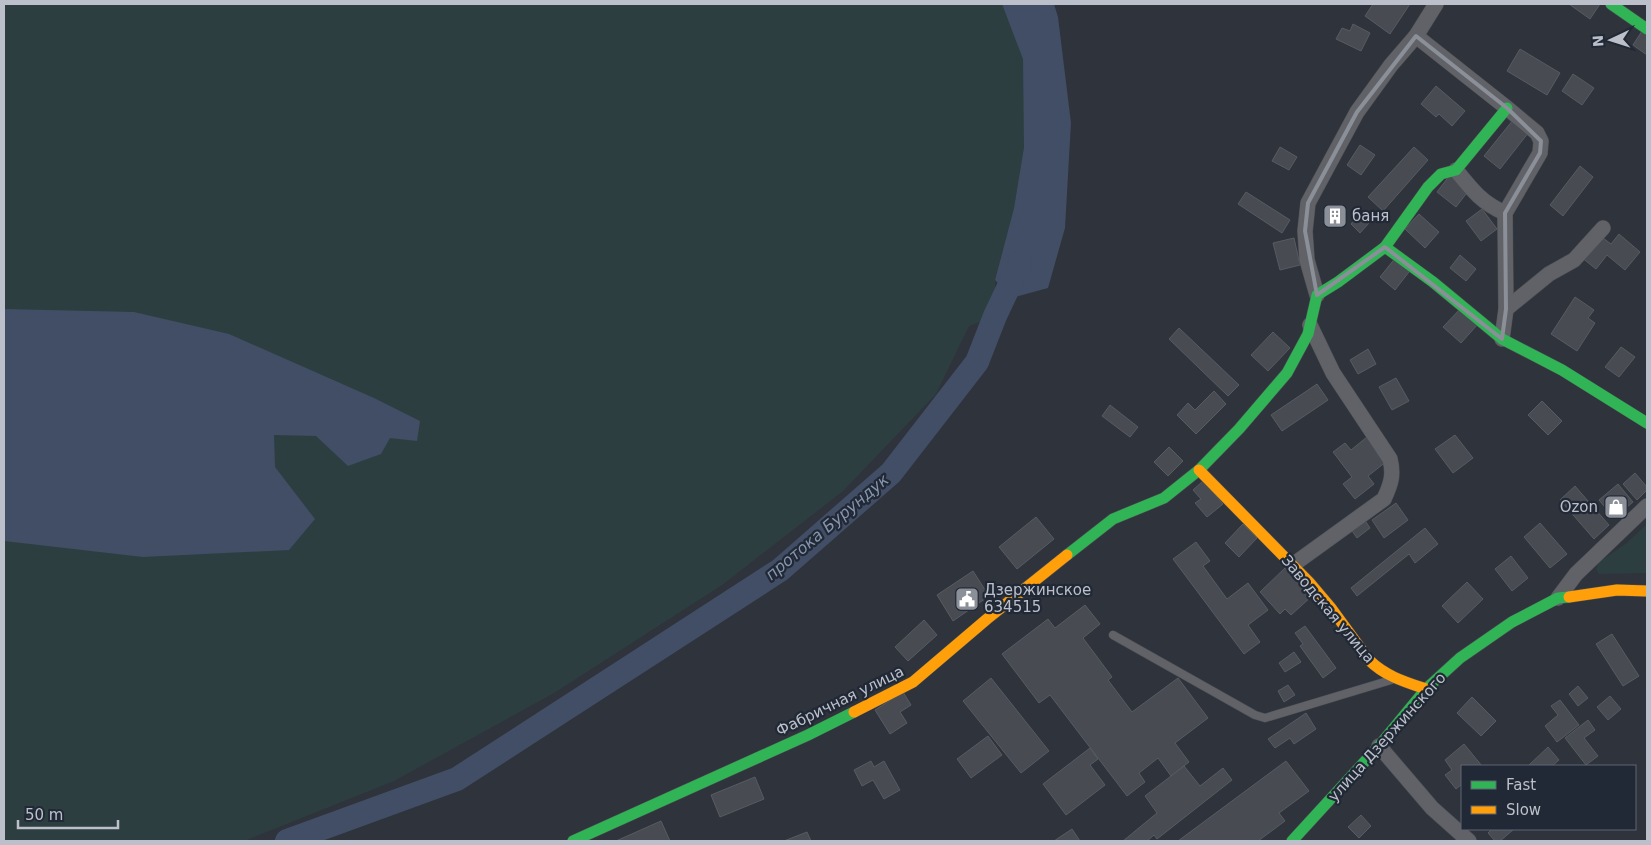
<svg xmlns="http://www.w3.org/2000/svg" width="1651" height="845" font-family="'DejaVu Sans',sans-serif">
  <style>
    .green { fill: #2d3e41 }
    .water { fill: #414e65 }
    .lines { fill: none; stroke-linecap: round; stroke-linejoin: round }
    .river { stroke: #414e65; stroke-width: 24 }
    .building { fill: #484c52; stroke: #575b62 }
    .lane-casing { stroke: #4b4e53; stroke-width: 9 }
    .street-casing { stroke: #4b4e53; stroke-width: 16 }
    .fast-casing { stroke: #4b4e53; stroke-width: 12 }
    .slow-casing { stroke: #4b4e53; stroke-width: 12 }
    .lane { stroke: #606268; stroke-width: 8 }
    .street { stroke: #606268; stroke-width: 15 }
    .fast { stroke: #30b455; stroke-width: 11 }
    .slow { stroke: #ff9f0a; stroke-width: 11 }
    .marked { fill: none; stroke: #8a8f98; stroke-width: 4; stroke-linejoin: round }
    .labels { text-anchor: middle; dominant-baseline: central; stroke-width: 4.5; stroke-linejoin: round; paint-order: stroke }
    .poi-label { font-size: 15px; fill: #bbc0ca; stroke: #222936; text-anchor: start }
    .street-label { font-size: 15px; fill: #bbc0ca; stroke: #222936 }
    .water-label { font-size: 16px; font-style: italic; fill: #8695ae; stroke: #222936 }
  </style>
  <rect width="100%" height="100%" fill="#2f333b"/>
  <g class="green">
    <polygon points="4,4 1002,4 1024,59 1024,147 1014,208 995,279 995,316 969,326 936,394 843,491 722,585 554,693 394,781 244,841 4,841"/>
    <polygon points="1647,524 1647,573 1599,574 1596,569 1599,562 1627,543"/>
  </g>
  <g class="water">
    <polygon points="1002,4 1054,4 1058,17 1071,123 1065,228 1048,288 1011,298 995,280 1014,208 1024,147 1023,59"/>
    <polygon points="4,309 134,312 229,334 374,398 420,421 417,441 390,438 381,454 348,466 316,436 274,435 275,467 315,519 289,550 143,557 4,541"/>
  </g>
  <g class="lines">
    <polyline class="river" points="287,841 457,779 780,570 891,473 977,362 995,316 1020,263"/>
  </g>
  <g class="building">
    <polygon points="1373,4 1410,4 1390,34 1365,16"/>
    <polygon points="1569,4 1600,4 1590,19"/>
    <polygon points="1353,24 1370,33 1361,51 1336,39 1342,28 1350,31"/>
    <polygon points="1642,31 1647,34 1647,55 1633,45"/>
    <polygon points="1520,49 1560,73 1547,95 1507,71"/>
    <polygon points="1573,74 1594,88 1582,105 1562,91"/>
    <polygon points="1436,86 1465,111 1452,126 1439,114 1436,117 1421,104"/>
    <polygon points="1513,120 1529,132 1500,169 1484,156"/>
    <polygon points="1360,145 1375,155 1361,175 1347,165"/>
    <polygon points="1280,147 1297,157 1289,170 1272,161"/>
    <polygon points="1414,147 1428,160 1383,211 1368,197"/>
    <polygon points="1580,166 1593,177 1563,216 1550,205"/>
    <polygon points="1450,175 1469,190 1456,207 1437,192"/>
    <polygon points="1246,192 1290,220 1282,233 1238,204"/>
    <polygon points="1482,209 1497,229 1481,241 1466,221"/>
    <polygon points="1335,210 1341,215 1335,222 1329,217"/>
    <polygon points="1359,214 1369,223 1360,233 1351,224"/>
    <polygon points="1419,214 1439,232 1425,248 1405,229"/>
    <polygon points="1619,234 1640,252 1625,270 1607,255 1596,269 1581,257 1599,235 1611,244"/>
    <polygon points="1294,238 1300,265 1280,270 1273,243"/>
    <polygon points="1460,255 1476,269 1466,281 1450,268"/>
    <polygon points="1397,256 1412,268 1395,290 1380,277"/>
    <polygon points="1575,297 1594,310 1588,318 1595,323 1577,351 1551,334"/>
    <polygon points="1461,308 1478,324 1461,343 1443,327"/>
    <polygon points="1179,328 1239,385 1228,396 1169,339"/>
    <polygon points="1273,332 1290,348 1268,371 1251,355"/>
    <polygon points="1621,347 1635,357 1619,377 1605,367"/>
    <polygon points="1368,349 1376,364 1358,374 1350,360"/>
    <polygon points="1396,378 1409,401 1392,410 1379,387"/>
    <polygon points="1317,384 1328,400 1282,431 1271,415"/>
    <polygon points="1214,391 1226,404 1196,434 1177,415 1188,403 1195,410"/>
    <polygon points="1542,401 1562,421 1548,435 1528,415"/>
    <polygon points="1110,405 1138,427 1130,437 1102,416"/>
    <polygon points="1455,435 1473,458 1453,473 1435,449"/>
    <polygon points="1367,437 1387,461 1368,476 1374,484 1355,499 1343,484 1352,477 1333,452 1345,443 1351,450"/>
    <polygon points="1169,447 1183,461 1168,476 1154,462"/>
    <polygon points="1635,473 1647,487 1647,490 1637,500 1623,484"/>
    <polygon points="1203,481 1223,504 1207,517 1195,503 1201,499 1193,490"/>
    <polygon points="1618,484 1633,502 1614,518 1599,500"/>
    <polygon points="1575,486 1609,525 1594,539 1560,500"/>
    <polygon points="1396,503 1408,520 1384,538 1372,520"/>
    <polygon points="1362,516 1370,528 1357,538 1348,525"/>
    <polygon points="1036,517 1054,539 1017,569 999,547"/>
    <polygon points="1540,523 1567,554 1550,568 1524,537"/>
    <polygon points="1243,524 1257,538 1239,557 1225,543"/>
    <polygon points="1425,528 1438,544 1415,563 1409,554 1357,596 1351,588"/>
    <polygon points="1196,542 1210,561 1203,566 1227,599 1248,583 1268,610 1248,625 1260,642 1244,654 1173,559"/>
    <polygon points="1511,556 1528,578 1512,591 1495,569"/>
    <polygon points="1286,567 1312,596 1291,615 1285,609 1280,614 1260,592"/>
    <polygon points="973,571 989,596 953,621 937,595"/>
    <polygon points="1467,582 1483,599 1458,623 1442,606"/>
    <polygon points="1085,605 1100,624 1083,638 1112,677 1108,680 1132,712 1178,678 1208,718 1175,743 1189,762 1171,776 1158,758 1139,773 1145,782 1127,796 1050,695 1039,703 1002,654 1048,619 1055,628"/>
    <polygon points="924,620 937,635 908,661 895,647"/>
    <polygon points="1305,626 1336,668 1323,678 1300,646 1303,644 1295,633"/>
    <polygon points="1612,634 1639,676 1623,686 1596,644"/>
    <polygon points="1294,652 1301,662 1285,672 1279,663"/>
    <polygon points="991,678 1049,751 1021,773 963,701"/>
    <polygon points="1288,685 1295,695 1284,702 1278,691"/>
    <polygon points="1578,686 1588,698 1578,706 1569,694"/>
    <polygon points="903,692 911,705 900,712 907,723 890,734 875,710"/>
    <polygon points="1610,696 1621,709 1608,720 1597,707"/>
    <polygon points="1472,697 1496,721 1481,736 1457,713"/>
    <polygon points="1560,700 1579,725 1557,742 1545,726 1558,715 1551,706"/>
    <polygon points="1306,713 1316,729 1294,744 1290,738 1275,748 1268,739"/>
    <polygon points="1588,720 1595,730 1584,738 1598,756 1586,765 1565,738"/>
    <polygon points="988,736 1002,755 971,778 957,759"/>
    <polygon points="1464,744 1482,766 1462,766 1462,784 1456,789 1445,775 1452,770 1445,760"/>
    <polygon points="1548,747 1559,760 1552,766 1528,766"/>
    <polygon points="1090,748 1098,759 1090,765 1105,785 1066,815 1043,784"/>
    <polygon points="871,761 874,767 884,761 900,790 884,799 873,780 862,786 854,770"/>
    <polygon points="1286,761 1309,791 1279,813 1285,821 1258,841 1178,841"/>
    <polygon points="1184,766 1200,786 1223,768 1232,780 1157,839 1154,835 1147,841 1123,841 1157,813 1145,796"/>
    <polygon points="755,777 764,799 720,817 711,795"/>
    <polygon points="1361,815 1371,826 1359,838 1348,827"/>
    <polygon points="661,821 670,841 616,841"/>
    <polygon points="1072,829 1080,841 1054,841"/>
    <polygon points="1492,829 1514,829 1500,841 1495,841 1488,833"/>
    <polygon points="807,832 811,841 784,841"/>
  </g>
  <g class="lines">
    <g class="lane-casing">
      <polyline id="lane" points="1113,635 1255,715 1265,718 1391,680"/>
    </g>
    <g class="street-casing">
      <g id="street">
        <polyline points="1416,36 1507,108 1537,133 1541,141 1540,153 1505,213 1506,309 1502,339"/>
        <path d="M1456 170C1472 190 1482 203 1505 213"/>
        <polyline points="1317,295 1307,260 1305,231 1308,203 1357,112 1391,65 1416,36 1436,4"/>
        <polyline points="1506,309 1549,274 1574,260 1603,228"/>
        <path d="M1294 564 1384 499C1391 484 1394 475 1390 459L1333 373 1310 325"/>
        <polyline points="1558,598 1576,574 1647,506"/>
        <polyline points="1379,746 1432,808 1469,841"/>
      </g>
    </g>
    <g class="fast-casing">
      <g id="fast">
        <polyline points="1611,4 1647,29"/>
        <polyline points="1385,247 1433,282 1502,339 1562,370 1647,423"/>
        <polyline points="1067,555 1113,519 1164,498 1199,470 1239,429 1287,373 1308,334 1317,295 1338,282 1385,247 1428,187 1441,174 1456,170 1507,108"/>
        <polyline points="573,841 808,735 854,712"/>
        <polyline points="1292,841 1379,746 1426,689 1460,658 1512,622 1558,598 1569,597"/>
      </g>
    </g>
    <g class="slow-casing">
      <g id="slow">
        <path d="M1199 470 1309 582 1331 608 1369 660C1385 676 1405 682 1426 689"/>
        <polyline points="1569,597 1617,590 1647,591"/>
        <polyline points="854,712 913,682 987,619 1067,555"/>
      </g>
    </g>
    <use href="#lane" class="lane"/>
    <use href="#street" class="street"/>
    <use href="#fast" class="fast"/>
    <use href="#slow" class="slow"/>
  </g>
  <path class="marked" d="M1416 36 1507 108 1541 141 1540 153 1505 213 1506 309 1502 339 1385 247 1317 295 1305 231 1308 203 1357 112Z"/>
  <defs>
    <g id="building-square" transform="scale(1.25)"><rect x="-9" y="-9" width="18" height="18" rx="4" fill="#8a8f98" stroke="#222936"/><path d="M-4-6H4V6H1V3H-1V6H-4ZM-2.5-4.3h1.7v1.8h-1.7ZM.8-4.3h1.7v1.8H.8ZM-2.5-1h1.7V.8h-1.7ZM.8-1h1.7V.8H.8Z" fill="#fff"/></g>
    <g id="shop-square" transform="scale(1.25)"><rect x="-9" y="-9" width="18" height="18" rx="4" fill="#8a8f98" stroke="#222936"/><path d="M-5-2.5h2.3a2.7 3.5 0 0 1 5.4 0H5L5.5 6h-11ZM-1.5-2.5h3a1.5 2.3 0 0 0-3 0Z" fill="#fff"/></g>
    <g id="civic-square" transform="scale(1.25)"><rect x="-9" y="-9" width="18" height="18" rx="4" fill="#8a8f98" stroke="#222936"/><path d="M-.6-6.5H3V-4.5H.6V-3L4-1V1h2V6H-6V1h2V-1L-.6-3ZM-1.2 2.5V6h2.4V2.5Z" fill="#fff"/></g>
  </defs>
  <g fill-rule="evenodd">
    <use href="#building-square" x="1335" y="216"/>
    <use href="#shop-square" x="1616" y="507"/>
    <use href="#civic-square" x="967" y="599"/>
  </g>
  <g class="labels">
    <g class="poi-label">
      <text x="1352" y="216">баня</text>
      <text x="1598" y="507" text-anchor="end">Ozon</text>
      <text x="984" y="590">Дзержинское<tspan x="984" dy="17">634515</tspan></text>
    </g>
    <g class="street-label">
      <text transform="translate(1328 609) rotate(50)">Заводская улица</text>
      <text transform="translate(840 701) rotate(-26)">Фабричная улица</text>
      <text transform="translate(1387 737) rotate(-48)">улица Дзержинского</text>
    </g>
    <g class="water-label">
      <text transform="translate(827 527) rotate(-40)">протока Бурундук</text>
    </g>
  </g>
  <rect width="1651" height="845" fill="none" stroke="#bbc0ca" stroke-width="10"/>
  <rect x="1461" y="765" width="175" height="65" fill="#222936" stroke="#5f6571"/>
  <rect x="1471" y="781" width="25" height="8" fill="#30b455" stroke="#5f6571"/>
  <text x="1506" y="790" font-size="15" fill="#bbc0ca">Fast</text>
  <rect x="1471" y="806" width="25" height="8" fill="#ff9f0a" stroke="#5f6571"/>
  <text x="1506" y="815" font-size="15" fill="#bbc0ca">Slow</text>
  <g transform="translate(1611 40) rotate(266)" stroke="#222936" stroke-width="4" paint-order="stroke">
  <path d="M0-4L9 19L0 12L-9 19Z" fill="#bbc0ca"/>
  <text y="-8" font-size="14" font-weight="bold" text-anchor="middle" fill="#bbc0ca">N</text>
  </g>
  <path d="M18 820v8h100v-8" fill="none" stroke="#bbc0ca" stroke-width="2.5"/>
  <text x="25" y="820" font-size="15" fill="#bbc0ca" stroke="#222936" stroke-width="4" paint-order="stroke">50 m</text>
</svg>
